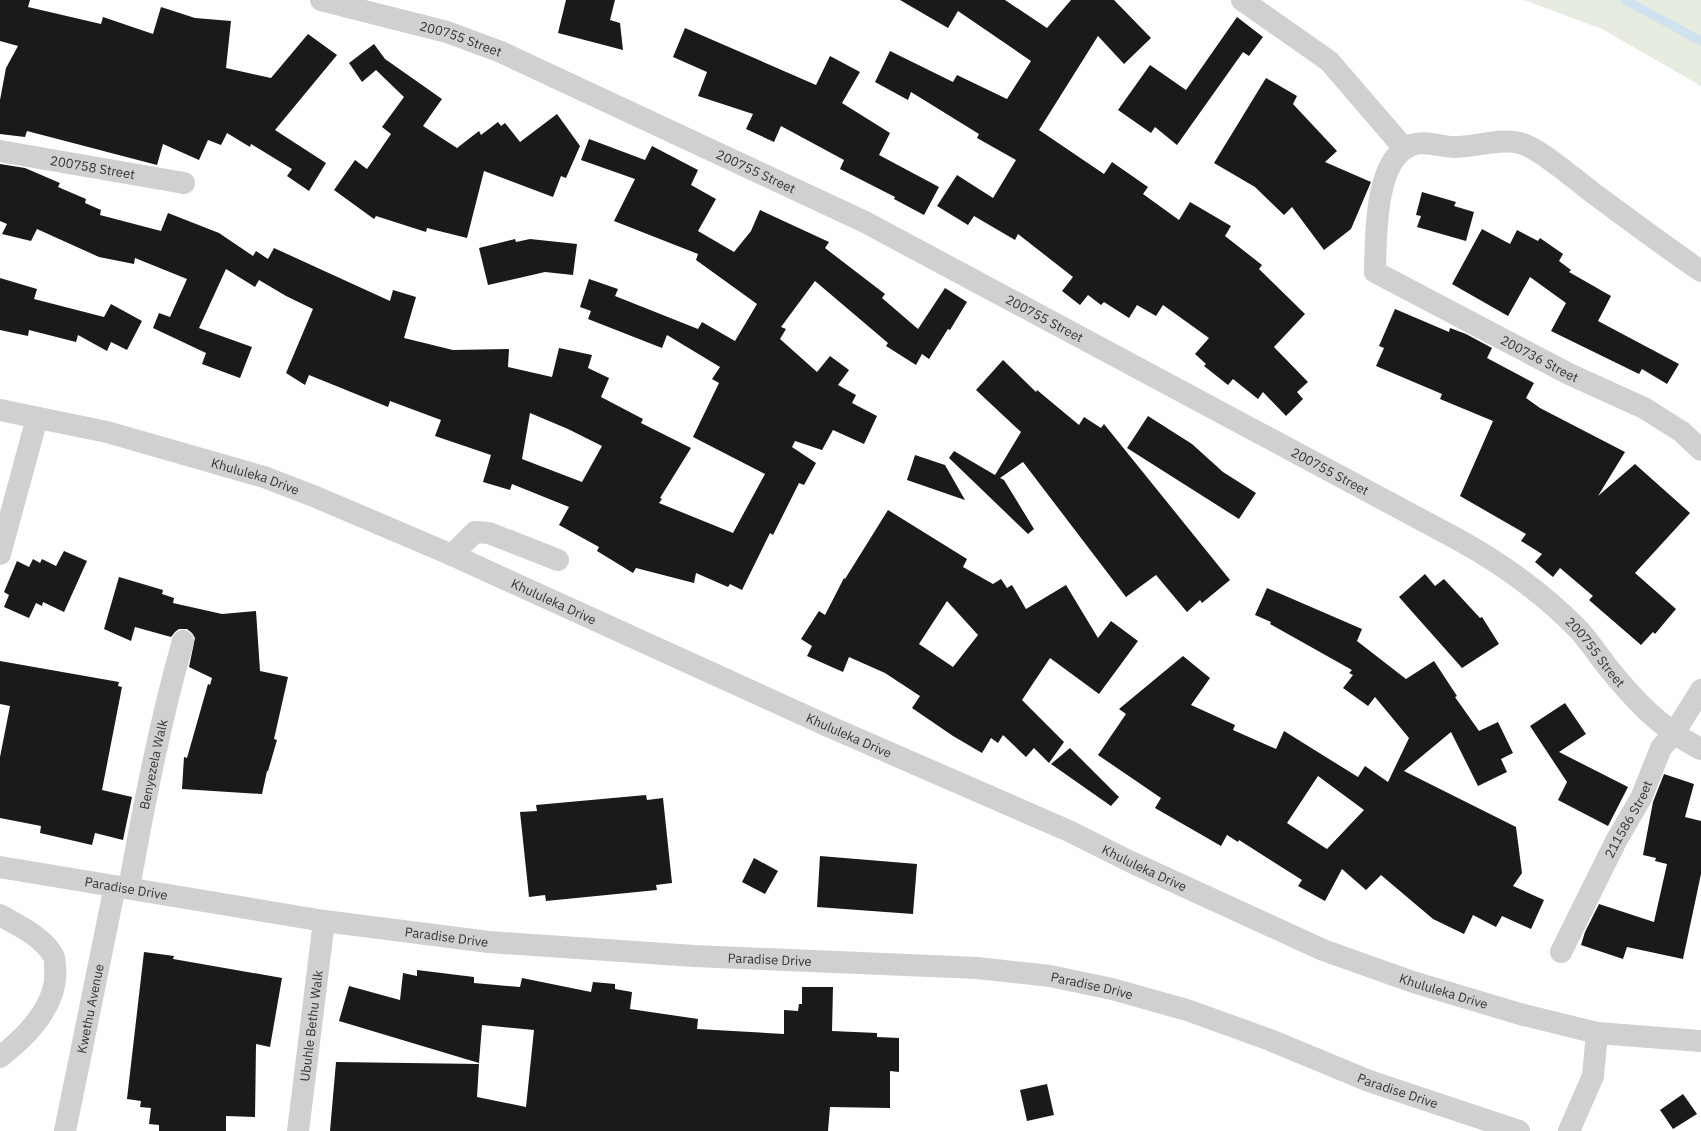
<svg xmlns="http://www.w3.org/2000/svg" width="1701" height="1131" font-family="'IBM Plex Sans',sans-serif">
  <style>
    .green { fill: #e6ecdf }
    .lines { fill: none; stroke-linecap: round; stroke-linejoin: round }
    .stream { stroke: #cfe2ee; stroke-width: 9 }
    .building { fill: #1a1a1a; fill-rule: evenodd }
    .minor { stroke: #d0d0d0; stroke-width: 22 }
    .labels { text-anchor: middle; dominant-baseline: central; stroke-width: 4; stroke-linejoin: round; paint-order: stroke }
    .street-label { font-size: 13px; fill: #333; stroke: #fff }
  </style>
  <rect width="100%" height="100%" fill="#fff"/>
  <polygon class="green" points="1524,0 1701,0 1701,86 1602,29"/>
  <g class="lines">
    <polyline class="stream" points="1625,0 1701,41"/>
  </g>
  <g class="building">
    <polygon points="0,0 30,0 28,7 101,24 103,17 153,34 161,7 195,18 231,21 226,68 271,78 308,34 337,55 275,130 326,163 309,191 287,176 292,169 251,144 250,147 227,133 221,145 208,140 199,160 163,144 157,165 27,131 25,137 0,134 0,100 6,68 18,46 0,41"/>
    <polygon points="566,0 615,0 610,20 620,23 623,50 558,33"/>
    <polygon points="900,0 1005,0 1047,28 1071,0 1114,0 1151,38 1124,64 1098,36 1039,130 1104,174 1112,162 1148,187 1143,194 1179,220 1190,202 1231,226 1225,236 1262,265 1259,269 1305,314 1274,347 1308,382 1297,392 1303,399 1286,416 1263,392 1258,399 1233,379 1228,385 1204,366 1206,364 1195,354 1209,338 1163,305 1156,316 1137,305 1129,318 1104,302 1101,305 1088,295 1080,305 1062,291 1073,277 1018,234 1015,240 974,216 968,225 937,206 957,175 993,198 1016,160 977,138 979,134 911,92 908,100 875,82 890,51 953,82 957,75 1007,99 1031,61 958,11 948,28"/>
    <polygon points="1237,17 1263,37 1249,56 1243,52 1177,145 1155,127 1151,133 1118,110 1150,65 1186,90"/>
    <polygon points="685,28 816,85 830,56 860,72 842,103 890,133 879,155 939,187 924,215 894,199 895,197 840,169 844,160 781,126 774,142 746,129 753,114 698,96 707,72 673,57"/>
    <polygon points="374,44 385,59 442,99 423,126 457,148 479,131 481,135 498,122 501,126 505,123 520,142 557,114 580,146 566,178 561,176 553,197 484,171 467,238 427,228 426,232 376,216 374,219 334,190 355,160 367,169 391,134 382,127 404,97 376,70 362,82 349,63"/>
    <polygon points="1266,78 1297,96 1293,104 1337,151 1325,162 1371,182 1351,229 1324,250 1292,207 1284,215 1255,187 1214,163"/>
    <path d="M589 139 645 160 652 146 698 170 691 185 716 199 698 231 734 252 751 231 760 210 829 242 825 248 885 294 882 298 918 329 945 288 967 302 950 330 948 329 929 359 922 354 916 365 886 346 888 343 815 281 781 327 786 329 780 339 817 372 830 356 849 370 838 385 856 395 852 403 877 416 864 444 833 430 822 450 795 441 792 447 816 463 804 485 799 483 773 535 770 533 742 590 730 584 728 587 696 573 694 583 636 568 633 573 597 551 599 547 559 525 569 507 512 484 510 490 483 482 491 455 435 436 441 420 390 401 388 407 309 375 305 385 286 373 313 309 286 296 259 280 255 287 226 269 199 328 252 347 240 378 202 364 206 353 153 328 159 313 170 317 187 279 135 258 134 264 99 257 37 229 31 241 2 234 7 224 0 221V164L25 168 60 183 58 187 86 199 85 203 101 210 100 215 161 231 168 213 219 233 253 256 256 251 268 259 274 248 390 301 393 290 416 297 404 338 453 350 509 349 508 367 552 377 559 348 592 355 588 368 609 378 601 397 643 419 641 423 691 448 660 498 662 499 659 503 733 533 765 474 693 437 719 383 712 379 720 367 667 335 662 348 588 319 591 311 580 307 589 279 618 289 615 296 698 329 702 322 735 341 757 304 696 260 698 254 614 221 635 179 581 160ZM530 413 568 429 602 446 582 482 522 459Z"/>
    <polygon points="1422,192 1456,202 1454,206 1474,212 1466,241 1417,227 1421,216 1416,215"/>
    <polygon points="1482,229 1510,244 1517,230 1538,241 1540,238 1563,254 1559,261 1571,270 1569,272 1611,296 1598,321 1679,364 1667,384 1642,369 1639,374 1551,331 1566,303 1530,277 1508,316 1452,284"/>
    <polygon points="515,239 516,242 530,239 577,244 573,275 545,272 488,285 479,248"/>
    <polygon points="0,278 37,289 34,299 104,317 111,304 142,321 127,350 111,342 107,351 78,335 76,342 29,330 28,336 0,330"/>
    <polygon points="1395,309 1449,332 1450,328 1466,334 1492,348 1487,358 1534,383 1526,398 1540,408 1625,452 1598,496 1635,464 1690,513 1635,573 1676,609 1655,634 1653,632 1641,645 1589,600 1593,596 1560,568 1553,577 1535,562 1542,554 1521,541 1526,534 1460,496 1493,421 1440,399 1442,394 1376,366 1384,348 1379,346"/>
    <polygon points="1003,360 1036,392 1037,390 1079,425 1084,417 1101,428 1104,424 1230,580 1202,603 1200,600 1187,612 1156,575 1126,597 1023,462 1000,478 1004,480 1034,529 1028,534 949,458 954,451 995,475 1021,432 976,390"/>
    <polygon points="1148,416 1192,444 1223,472 1256,493 1239,519 1127,448"/>
    <polygon points="915,455 945,465 965,500 907,480"/>
    <path d="M888 510 967 559 963 567 993 584 1001 579 1007 588 1012 585 1026 609 1066 585 1098 638 1111 621 1138 641 1099 694 1050 658 1022 700 1064 742 1049 763 1034 748 1026 757 1003 735 998 743 991 738 982 753 953 736 912 708 920 696 885 673 849 657 843 672 807 656 812 646 801 639 819 611 825 615 844 578 845 579ZM947 601 978 635 953 667 919 644Z"/>
    <polygon points="64,551 87,561 64,612 43,602 42,606 36,603 29,618 4,607 9,595 4,592 17,561 29,567 33,559 40,563 42,559 56,566"/>
    <polygon points="1425,574 1435,586 1444,579 1480,618 1482,617 1499,644 1462,668 1399,597"/>
    <polygon points="119,577 163,590 162,594 174,598 173,603 222,614 256,611 260,671 288,677 274,739 277,740 268,771 267,771 262,794 182,789 184,757 187,758 208,684 210,685 212,678 189,667 195,638 192,633 187,629 179,629 175,632 171,637 135,627 131,641 104,629"/>
    <path d="M1267 588 1362 629 1357 641 1406 679 1434 661 1457 696 1455 697 1479 731 1498 722 1513 753 1501 759 1507 772 1478 786 1451 732 1404 771 1516 827 1522 873 1513 886 1544 900 1531 929 1502 916 1496 927 1473 915 1464 934 1433 919 1381 875 1366 890 1342 869 1325 901 1298 886 1302 880 1239 840 1238 842 1227 835 1221 846 1155 808 1161 798 1098 755 1126 714 1119 709 1183 656 1210 678 1191 705 1235 725 1233 730 1276 749 1284 731 1358 777 1365 766 1388 782 1409 738 1375 697 1368 706 1343 688 1353 675 1349 673 1352 670 1270 624 1271 622 1255 615ZM1318 776 1364 810 1327 849 1287 823Z"/>
    <polygon points="0,661 119,682 118,686 122,687 102,790 132,797 123,840 95,833 92,845 40,833 41,826 0,818 0,757 10,706 0,704"/>
    <polygon points="1565,703 1586,734 1559,752 1628,787 1608,826 1558,800 1567,782 1530,726"/>
    <polygon points="1070,748 1119,797 1111,806 1051,764"/>
    <polygon points="1664,774 1694,784 1685,817 1701,821 1701,874 1683,959 1627,947 1623,959 1581,945 1585,932 1599,904 1654,922 1667,864 1655,861 1656,858 1643,855 1653,802"/>
    <polygon points="646,795 647,800 663,798 672,883 656,885 657,890 546,901 545,895 529,897 520,812 537,811 536,805"/>
    <polygon points="820,856 917,864 913,914 817,907"/>
    <polygon points="754,858 778,871 765,894 742,882"/>
    <polygon points="144,952 174,956 173,959 282,978 270,1047 256,1044 255,1117 226,1116 226,1131 159,1131 159,1125 149,1124 151,1108 140,1107 141,1101 127,1099"/>
    <polygon points="417,970 474,977 474,983 520,987 522,978 591,992 593,982 615,984 615,989 632,992 630,1009 698,1019 697,1029 784,1034 784,1010 798,1011 799,1004 802,1004 802,987 833,987 832,1031 877,1033 877,1037 899,1038 899,1072 890,1071 890,1108 830,1107 828,1131 330,1131 336,1062 479,1064 477,1097 526,1107 534,1030 482,1025 479,1063 339,1021 349,986 400,1000 403,973 417,976"/>
    <polygon points="1047,1084 1054,1115 1027,1121 1020,1090"/>
    <polygon points="1683,1094 1697,1114 1673,1129 1660,1110"/>
  </g>
  <g class="lines">
    <g class="minor">
      <path id="s1" d="M321 0 447 32 501 52 865 222 1459 540C1504 565 1542 592 1578 629 1588 640 1597 653 1606 665 1633 699 1662 730 1701 749"/>
      <polyline points="1242,0 1329,61 1404,148"/>
      <path id="s2" d="M0 151 184 183"/>
      <path id="s3" d="M1701 271C1664 246 1628 219 1593 193 1577 181 1538 147 1520 143 1498 138 1476 147 1454 147 1442 147 1424 140 1412 145 1374 158 1376 238 1375 272L1569 374 1644 408 1682 432 1701 450"/>
      <path id="s4" d="M0 410 107 432 264 477 316 497 452 555 828 726 1069 831 1131 862 1323 950 1413 982 1520 1014 1597 1033 1701 1041"/>
      <polyline points="0,554 37,418"/>
      <polyline points="452,555 475,532 489,533 558,560"/>
      <path id="s5" d="M0 867 324 921 489 942 694 956 977 968 1050 976 1112 989 1187 1010 1270 1040 1369 1081 1519 1131"/>
      <path id="s6" d="M129 888C144 805 160 722 183 641"/>
      <path d="M0 915C19 926 42 936 53 955 55 958 55 963 55 967 59 1004 27 1036 0 1057"/>
      <path id="s7" d="M1561 952 1616 841 1641 798 1661 748 1674 733 1701 690"/>
      <path id="s8" d="M65 1131 115 886"/>
      <path id="s9" d="M298 1131 324 921"/>
      <polyline points="1569,1131 1593,1076 1597,1033"/>
    </g>
  </g>
  <g class="labels">
    <g class="street-label">
      <text stroke="none"><textPath href="#s1" startOffset="145">200755 Street</textPath></text>
      <text stroke="none"><textPath href="#s2" startOffset="94">200758 Street</textPath></text>
      <text stroke="none"><textPath href="#s1" startOffset="469">200755 Street</textPath></text>
      <text stroke="none"><textPath href="#s1" startOffset="793">200755 Street</textPath></text>
      <text stroke="none"><textPath href="#s3" startOffset="656">200736 Street</textPath></text>
      <text stroke="none"><textPath href="#s1" startOffset="1117">200755 Street</textPath></text>
      <text stroke="none"><textPath href="#s4" startOffset="264">Khululeka Drive</textPath></text>
      <text stroke="none"><textPath href="#s4" startOffset="588">Khululeka Drive</textPath></text>
      <text stroke="none"><textPath href="#s1" startOffset="1441">200755 Street</textPath></text>
      <text stroke="none"><textPath href="#s4" startOffset="912">Khululeka Drive</textPath></text>
      <text stroke="none"><textPath href="#s6" startOffset="126">Benyezela Walk</textPath></text>
      <text stroke="none"><textPath href="#s7" startOffset="149">211586 Street</textPath></text>
      <text stroke="none"><textPath href="#s4" startOffset="1236">Khululeka Drive</textPath></text>
      <text stroke="none"><textPath href="#s5" startOffset="128">Paradise Drive</textPath></text>
      <text stroke="none"><textPath href="#s5" startOffset="452">Paradise Drive</textPath></text>
      <text stroke="none"><textPath href="#s5" startOffset="776">Paradise Drive</textPath></text>
      <text stroke="none"><textPath href="#s5" startOffset="1100">Paradise Drive</textPath></text>
      <text stroke="none"><textPath href="#s4" startOffset="1560">Khululeka Drive</textPath></text>
      <text stroke="none"><textPath href="#s8" startOffset="125">Kwethu Avenue</textPath></text>
      <text stroke="none"><textPath href="#s9" startOffset="106">Ubuhle Bethu Walk</textPath></text>
      <text stroke="none"><textPath href="#s5" startOffset="1424">Paradise Drive</textPath></text>
    </g>
  </g>
</svg>
